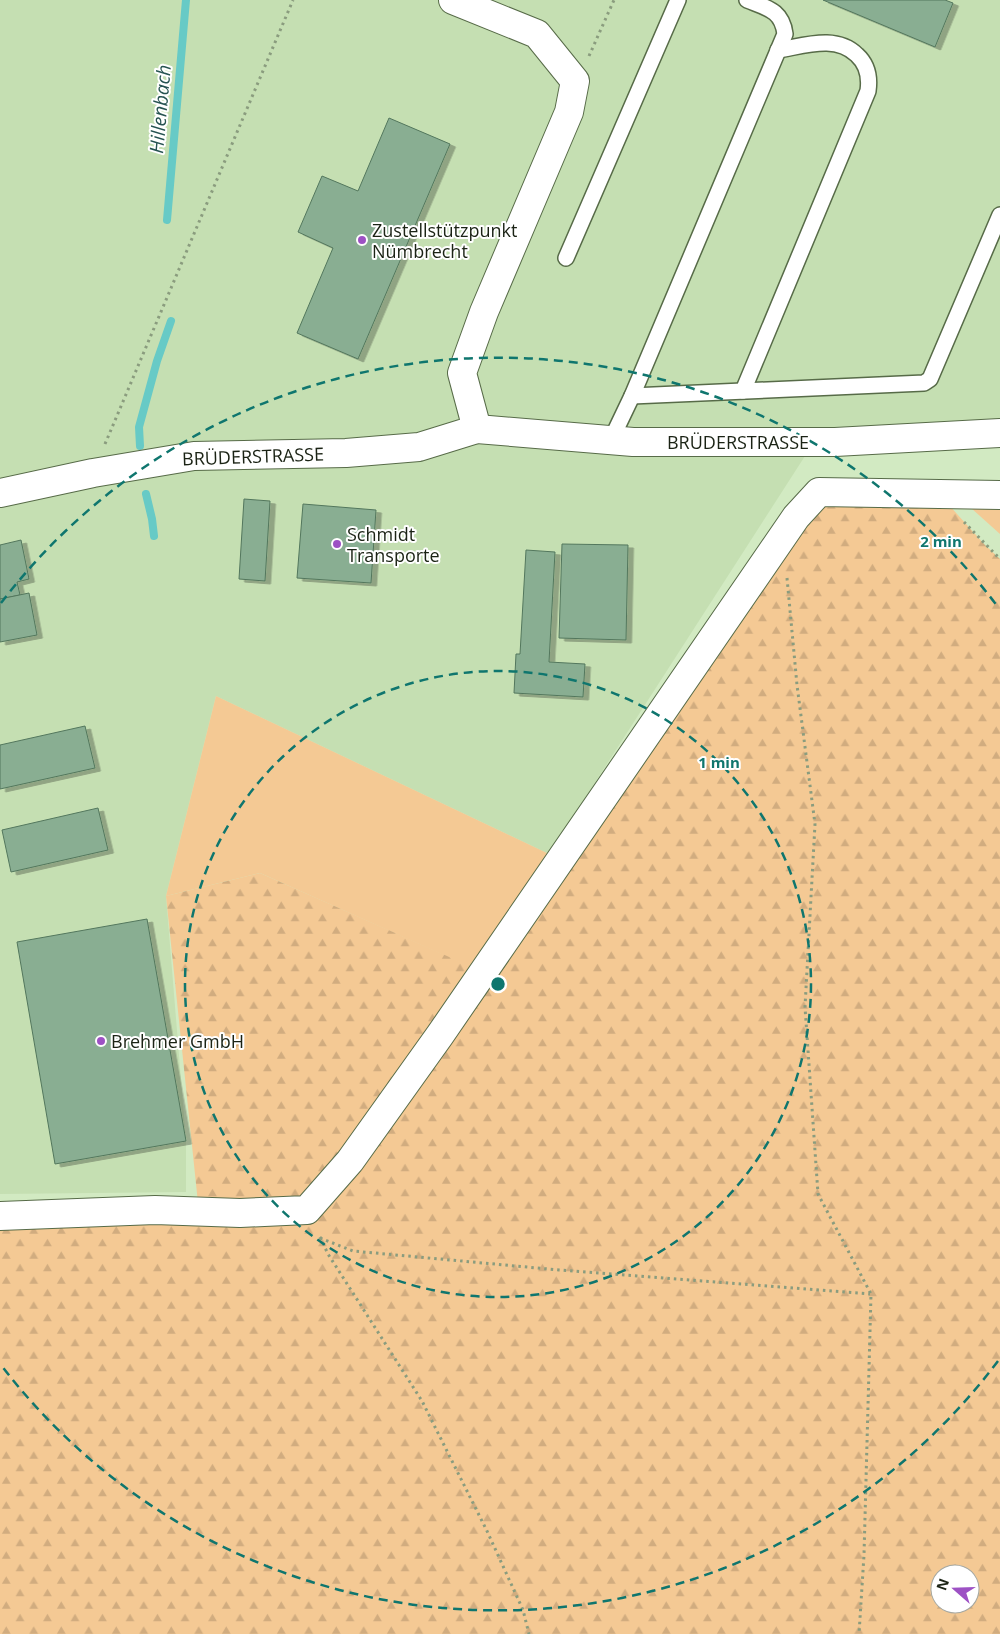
<svg xmlns="http://www.w3.org/2000/svg" width="1000" height="1634" font-family="'Open Sans',sans-serif">
  <style>
    .built { fill: #c5dfb2 }
    .grass { fill: #f4c994 }
    .forest { fill: url(#forest-firs); fill-rule: evenodd }
    .lines { fill: none; stroke-linecap: round; stroke-linejoin: round }
    .stream { stroke: #67cac6; stroke-width: 8 }
    .building { fill: #89ae92; stroke: #53775d; filter: url(#shadow) }
    .service-casing { stroke: #576b48; stroke-width: 18 }
    .minor-casing { stroke: #576b48; stroke-width: 30 }
    .path { stroke: #8a9c7e; stroke-width: 3; stroke-dasharray: 2.5 4; stroke-linecap: butt }
    .service { stroke: #fff; stroke-width: 15 }
    .minor { stroke: #fff; stroke-width: 28 }
    .ring { fill: none; stroke: #0f766e; stroke-width: 2.5; stroke-dasharray: 9 6 }
    .poi-dot { fill: #9d51c4; stroke: #fff; stroke-width: 2 }
    .labels { text-anchor: middle; dominant-baseline: central; stroke-width: 4; stroke-linejoin: round; paint-order: stroke }
    .poi-label { font-size: 18px; fill: #1b2315; stroke: #fff; text-anchor: start }
    .street-label { font-size: 18px; fill: #1b2315; stroke: #fff }
    .water-label { font-size: 19px; font-style: italic; fill: #265351; stroke: #fff }
    .centre { fill: #0f766e; stroke: #fff; stroke-width: 2.5 }
    .ring-label { font-size: 15px; text-anchor: middle; font-weight: bold; fill: #0f766e; stroke: #fff; stroke-width: 4; stroke-linejoin: round; paint-order: stroke }
  </style>
  <defs>
    <pattern id="forest-firs" width="22" height="20" patternUnits="userSpaceOnUse" patternTransform="scale(1.25)"><rect width="22" height="20" fill="#f4c994"/><path d="M5 1l3.5 6h-7zM16 11l3.5 6h-7z" fill="#d1ac7f"/></pattern>
    <filter id="shadow"><feDropShadow dx="5.5" dy="3" stdDeviation="0" flood-color="#0004"/></filter>
  </defs>
  <rect width="100%" height="100%" fill="#d2eac2"/>
  <polygon class="built" points="0,0 1000,0 1000,427 814,442 549,854 216,696 166,896 186,1141 186,1192 0,1194"/>
  <g class="grass">
    <polygon points="971,508 1000,508 1000,534"/>
    <polygon points="216,696 549,854 477,970 260,873 166,896"/>
  </g>
  <path class="forest" d="M819 492 939 494 985 545 1000 559V1634H0V1216L198 1203 166 896 260 873 483 972ZM940 1574H970V1604H940Z"/>
  <g class="lines">
    <g class="stream">
      <polyline points="167,220 186,0"/>
      <polyline points="140,446 139,427 157,361 171,321"/>
      <polyline points="146,494 152,519 154,536"/>
    </g>
  </g>
  <g class="building">
    <polygon points="823,0 945,0 953,3 935,47"/>
    <polygon points="389,118 450,144 358,359 297,333 333,248 298,232 322,176 358,191"/>
    <polygon points="244,499 270,501 265,581 239,579"/>
    <polygon points="303,504 376,510 371,583 297,578"/>
    <polygon points="21,540 29,579 17,582 20,595 0,599 0,545"/>
    <polygon points="562,544 628,545 626,640 559,638"/>
    <polygon points="526,550 555,552 549,662 585,664 583,697 514,693 516,654 520,654"/>
    <polygon points="29,593 37,635 0,642 0,599"/>
    <polygon points="85,726 95,768 0,789 0,745"/>
    <polygon points="98,808 108,850 11,872 2,830"/>
    <polygon points="147,919 186,1141 55,1164 17,942"/>
  </g>
  <g class="lines">
    <g class="service-casing">
      <g id="service">
        <polyline points="566,258 678,0"/>
        <path d="M743 391 868 91C870 77 868 65 857 55 836 34 804 46 778 50"/>
        <polyline points="632,396 924,383 930,379 1000,215"/>
        <path d="M611 440 632 396 785 34C782 10 767 8 747 0"/>
      </g>
    </g>
    <g class="minor-casing">
      <g id="minor">
        <polyline points="477,429 633,442 835,442 1000,433"/>
        <polyline points="0,493 93,473 194,456 346,453 419,447 477,429 462,373 484,312 569,112 575,81 537,34 453,0"/>
        <polyline points="0,1216 155,1210 240,1213 307,1210 350,1161 440,1035 796,517 819,492 1000,495"/>
      </g>
    </g>
    <g class="path">
      <polyline points="589,56 614,0"/>
      <polyline points="105,444 293,0"/>
      <polyline points="964,522 1000,559"/>
      <polyline points="787,578 797,685 815,824 805,1007 818,1194 871,1294 864,1555 859,1634"/>
      <polyline points="320,1237 328,1254 422,1401 487,1531 523,1610 529,1634"/>
      <polyline points="320,1238 353,1251 559,1270 870,1294"/>
    </g>
    <use href="#service" class="service"/>
    <use href="#minor" class="minor"/>
  </g>
  <g class="ring">
    <circle cx="498" cy="984" r="313"/>
    <path d="M998 1361A626 626 0 0 1 1 1365M1 603A626 626 0 0 1 998 607"/>
  </g>
  <g class="poi-dot">
    <circle cx="362" cy="240" r="5"/>
    <circle cx="337" cy="544" r="5"/>
    <circle cx="101" cy="1041" r="5"/>
  </g>
  <g class="labels">
    <g class="poi-label">
      <text x="372" y="230">Zustellstützpunkt<tspan x="372" dy="21">Nümbrecht</tspan></text>
      <text x="347" y="534">Schmidt<tspan x="347" dy="21">Transporte</tspan></text>
      <text x="111" y="1041">Brehmer GmbH</text>
    </g>
    <g class="street-label">
      <text x="738" y="442">BRÜDERSTRASSE</text>
      <text transform="translate(253 456) rotate(-2)">BRÜDERSTRASSE</text>
    </g>
    <g class="water-label">
      <text transform="translate(160 109) rotate(-85)">Hillenbach</text>
    </g>
  </g>
  <circle cx="498" cy="984" r="8" class="centre"/>
  <g class="ring-label">
    <text x="941" y="547">2 min</text>
    <text x="719" y="768">1 min</text>
  </g>
  <g transform="translate(955 1589) rotate(290)"><circle r="24" fill="#ffffff" stroke="#a4a7a1"/>
  <path d="M0-4L9 19L0 12L-9 19Z" fill="#9d51c4"/>
  <text y="-8" font-size="14" font-weight="bold" text-anchor="middle" fill="#1b2315">N</text>
  </g>
</svg>
